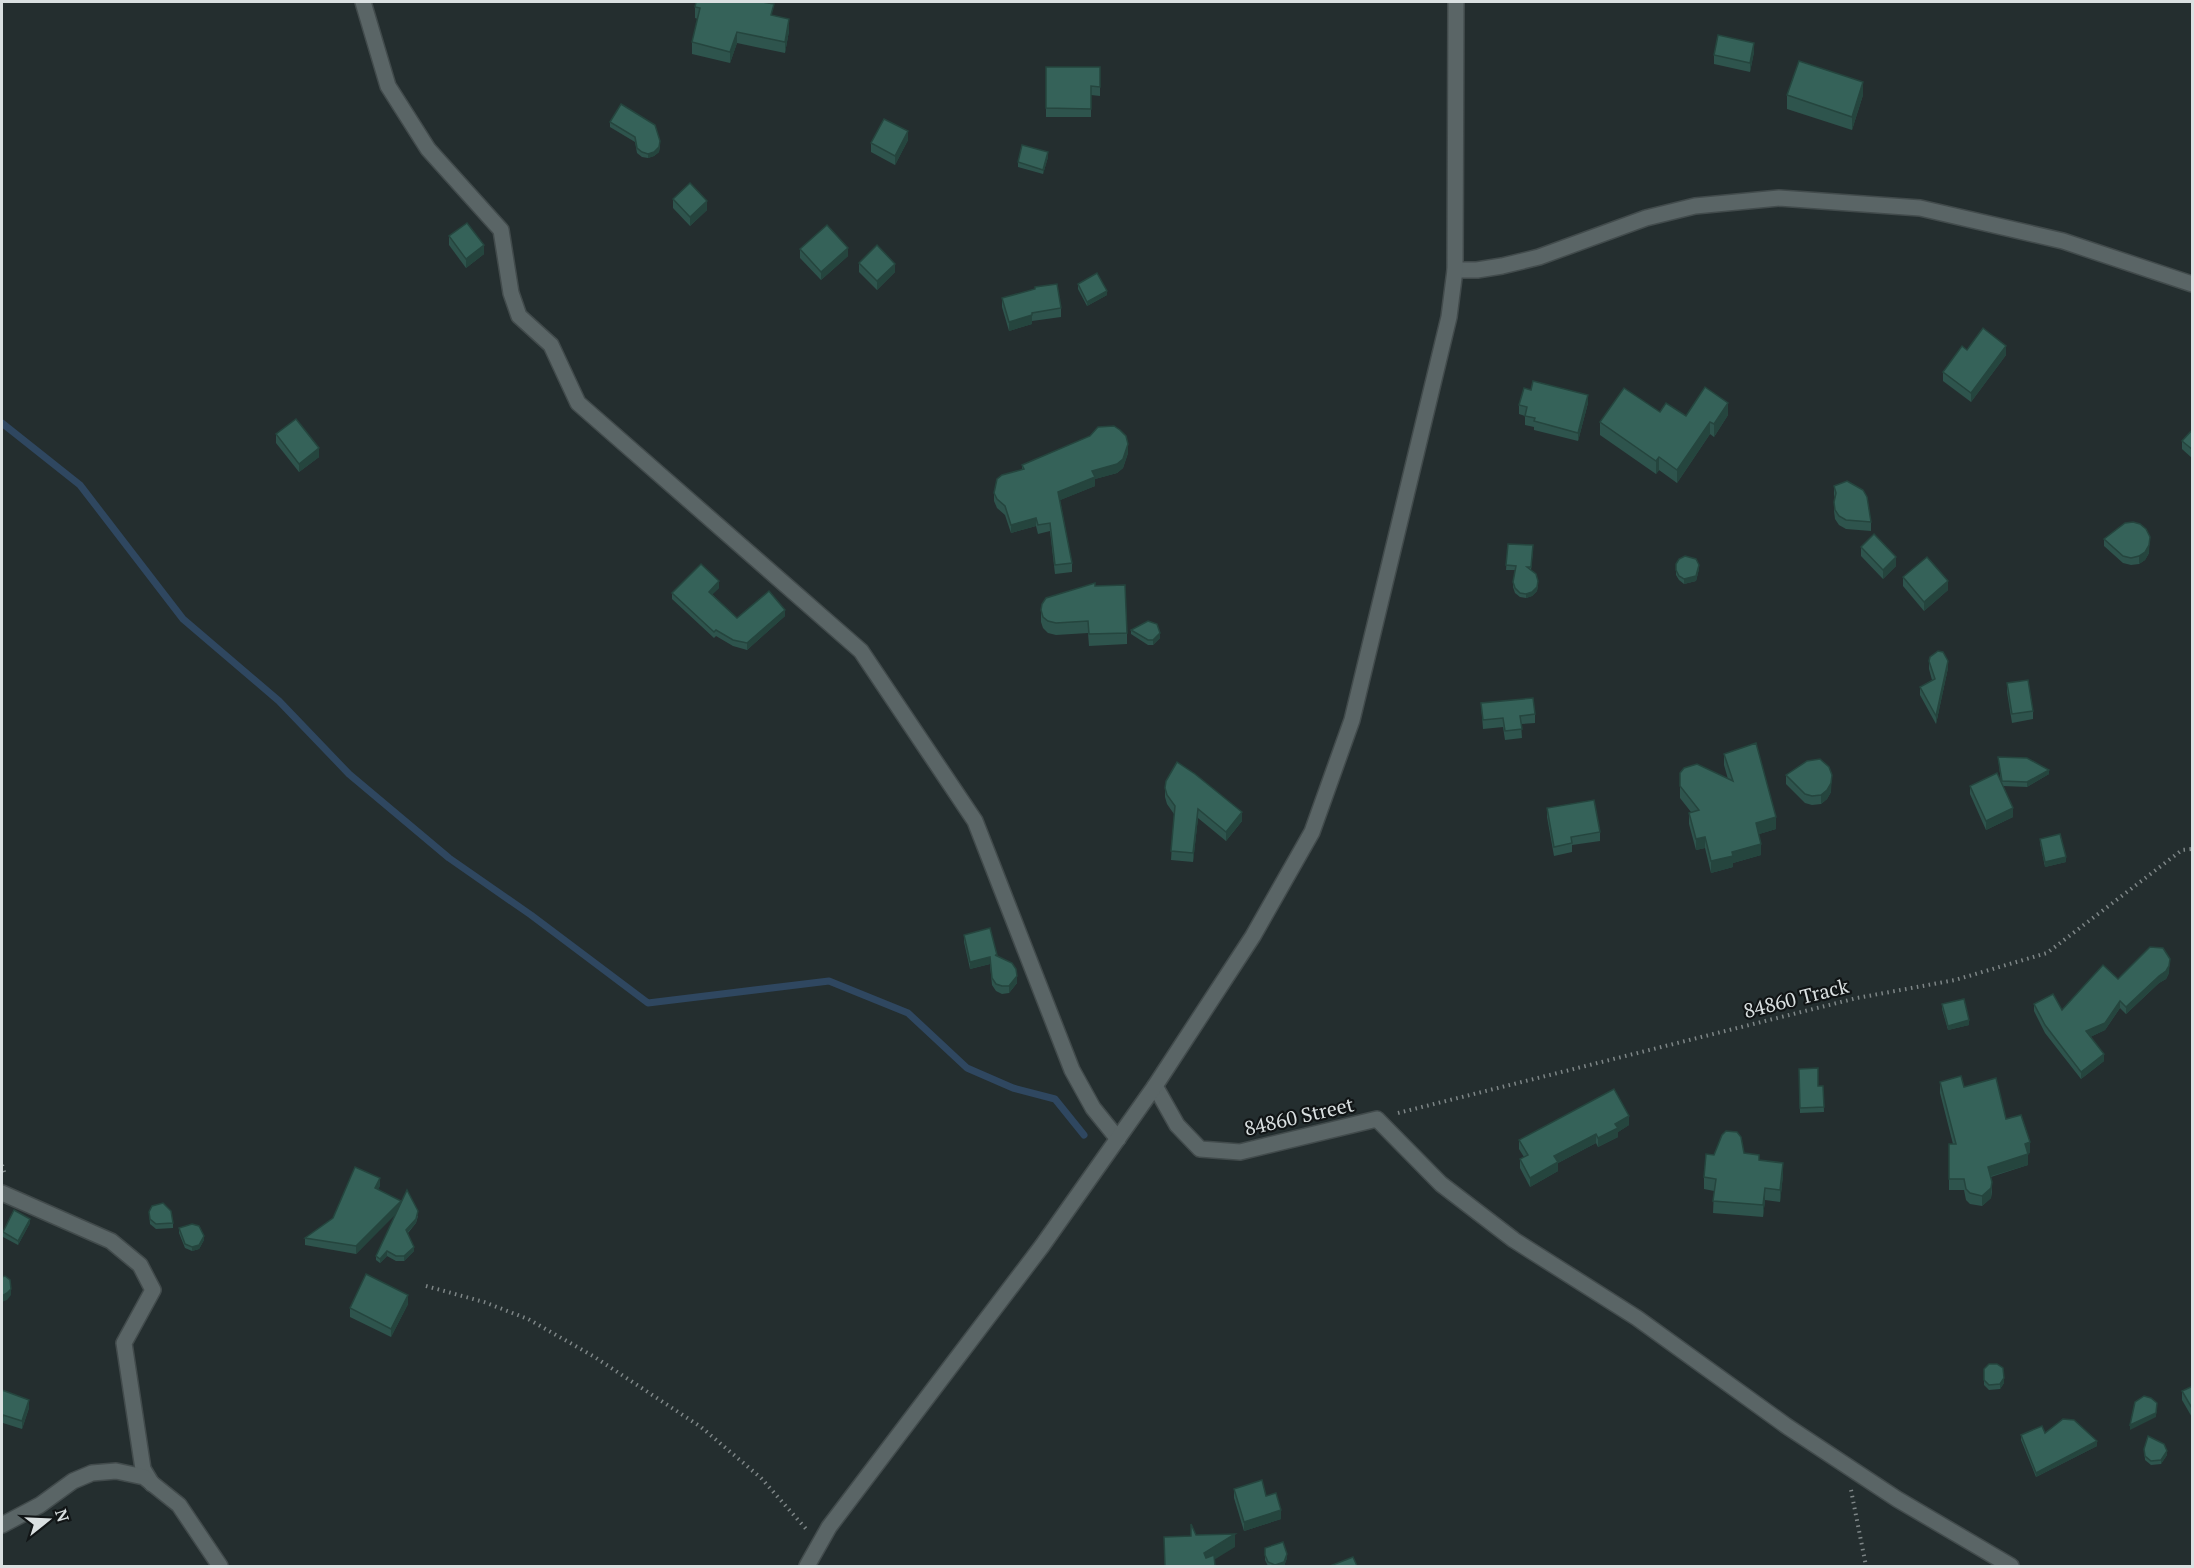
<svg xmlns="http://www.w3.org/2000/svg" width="2194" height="1568" font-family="'PT Serif',serif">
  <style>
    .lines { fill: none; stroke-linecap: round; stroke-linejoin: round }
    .stream { stroke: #2f4760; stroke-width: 7 }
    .minor-casing { stroke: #424b4c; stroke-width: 18 }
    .tertiary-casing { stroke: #424b4c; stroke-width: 18 }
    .path { stroke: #7e8687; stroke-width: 4; stroke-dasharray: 1.5 4.5; stroke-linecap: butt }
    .minor { stroke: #5a6566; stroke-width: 15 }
    .tertiary { stroke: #5a6566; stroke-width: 15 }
    .wall { fill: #2e544d }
    .shaded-wall { fill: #25453e }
    .building { fill: #356259; stroke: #25453e; stroke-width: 1.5 }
    .labels { text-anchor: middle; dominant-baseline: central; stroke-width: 4.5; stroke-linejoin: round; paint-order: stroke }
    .street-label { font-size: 20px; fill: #dae0e1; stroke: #111516 }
  </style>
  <rect width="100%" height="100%" fill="#242e2f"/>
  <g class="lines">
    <polyline class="stream" points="2,423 80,485 183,619 279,701 349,774 449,858 531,915 648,1003 829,981 908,1013 967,1068 1013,1088 1055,1099 1084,1135"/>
    <g class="minor-casing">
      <g id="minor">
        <polyline points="363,2 388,86 428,149 501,230 511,293 519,316 551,345 578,403 861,651 975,821 1072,1070 1093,1108 1118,1139"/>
        <polyline points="1455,270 1477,270 1502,266 1539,257 1646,218 1695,206 1779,198 1920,208 2063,241 2192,284"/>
        <polyline points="1155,1086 1177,1125 1200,1149 1240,1152 1377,1119 1441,1184 1514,1240 1637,1318 1788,1427 1897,1499 2011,1566"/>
        <polyline points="2,1193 111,1241 140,1265 153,1290 124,1343 143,1469 152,1484"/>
        <polyline points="2,1525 40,1505 73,1481 92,1473 116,1471 144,1477 179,1505 220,1566"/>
      </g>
    </g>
    <g class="tertiary-casing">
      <polyline id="tertiary" points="807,1566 829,1527 1042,1246 1155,1086 1253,936 1312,832 1352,720 1449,317 1455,270 1456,2"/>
    </g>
    <g class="path">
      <polyline points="1398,1113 1857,998 1955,980 2047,953 2182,850 2192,849"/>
      <polyline points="2,1165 5,1175"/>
      <polyline points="426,1286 484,1302 528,1319 593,1356 701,1427 761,1478 807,1530"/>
      <polyline points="1851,1490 1866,1566"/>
    </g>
    <use href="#minor" class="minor"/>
    <use href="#tertiary" class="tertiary"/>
  </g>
  <g class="wall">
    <polygon points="695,7 774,16 789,31 785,53 737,43 730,63 692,54 692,42 698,19 695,18"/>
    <polygon points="1754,52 1750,72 1714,64 1714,55"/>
    <polygon points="1046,67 1100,67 1100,96 1091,95 1091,117 1046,117"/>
    <polygon points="1787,95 1863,95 1852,130 1787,109"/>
    <polygon points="610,122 660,146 659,152 654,156 648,158 642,157 637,153 635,142 610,127"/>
    <polygon points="908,140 895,165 871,152 871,143"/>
    <polygon points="1048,157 1043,174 1018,167 1018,162"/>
    <polygon points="673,199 707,210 690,226 673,208"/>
    <polygon points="449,236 484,254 466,268 449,245"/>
    <polygon points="800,249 848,256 821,280 800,258"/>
    <polygon points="859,263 895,272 877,290 859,272"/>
    <polygon points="1078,284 1107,295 1087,306 1078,289"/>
    <polygon points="1002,298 1061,308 1061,317 1032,321 1032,324 1009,331 1002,307"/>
    <polygon points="1967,350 2006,355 1971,402 1943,381 1943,372"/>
    <polygon points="1588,403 1578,441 1534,430 1534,427 1525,425 1525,416 1519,414 1519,405"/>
    <polygon points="1660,412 1686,416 1728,415 1714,437 1710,434 1677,483 1659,470 1656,474 1600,435 1600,422"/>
    <polygon points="2193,429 2193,459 2182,449 2182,441"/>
    <polygon points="276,434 319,457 299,472 276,443"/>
    <polygon points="1128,453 1123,468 1117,473 1095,479 1095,486 1060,500 1072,563 1072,572 1055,574 1050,531 1038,534 1036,526 1011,533 1005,515 997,508 994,501 994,493 1022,470 1022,465"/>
    <polygon points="1834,486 1871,522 1871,531 1846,529 1839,525 1835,519 1834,511 1834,502 1835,498 1834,495"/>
    <polygon points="2104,539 2149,553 2145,560 2139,564 2131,565 2123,563 2104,546"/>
    <polygon points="1508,544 1533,550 1531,570 1538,585 1537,591 1532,596 1526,598 1520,597 1515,593 1513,587 1513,582 1515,570 1506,570"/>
    <polygon points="1861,547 1896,566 1883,579 1861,556"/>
    <polygon points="1676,564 1699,569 1696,581 1684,584 1679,580 1676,575"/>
    <polygon points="1903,577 1948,590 1924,611 1903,586"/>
    <polygon points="1095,586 1127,633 1127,644 1089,646 1088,633 1056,635 1048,633 1043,628 1041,622 1041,610"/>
    <polygon points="719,588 712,594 737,618 785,616 747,650 733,646 716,636 714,638 672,599 672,593"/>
    <polygon points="1131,630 1160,638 1153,645 1148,645 1131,634"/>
    <polygon points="1929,661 1948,668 1936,724 1920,695 1920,687 1932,680 1929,669"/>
    <polygon points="2007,683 2033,711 2033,719 2012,723 2007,692"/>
    <polygon points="1481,703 1535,714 1535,723 1521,724 1522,738 1505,740 1503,727 1483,729"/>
    <polygon points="1724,754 1776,829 1759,834 1761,855 1733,863 1733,867 1711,873 1705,848 1696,850 1689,824 1689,813 1691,812 1680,798 1680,773 1728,779 1724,765"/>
    <polygon points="1998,757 2049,774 2027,787 2003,786 2013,817 1986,830 1970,794 1970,786 2001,782"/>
    <polygon points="1786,775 1831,792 1827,799 1821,804 1812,805 1805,803 1786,784"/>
    <polygon points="1165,788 1242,821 1226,841 1198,818 1193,862 1171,860 1174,814 1167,804 1165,797"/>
    <polygon points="1547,808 1600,832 1600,841 1572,845 1572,852 1554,856 1547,817"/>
    <polygon points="2040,839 2066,862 2045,867 2040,843"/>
    <polygon points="964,935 997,957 1017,983 1009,993 1002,994 996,991 992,985 990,964 970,969 964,942"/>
    <polygon points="2169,973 2166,979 2159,983 2126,1014 2120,1008 2105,1030 2090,1037 2104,1061 2081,1079 2045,1033 2034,1011 2034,1004 2062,1010"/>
    <polygon points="1942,1004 1969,1025 1948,1030 1942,1009"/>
    <polygon points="1799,1069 1818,1086 1823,1086 1824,1112 1800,1113"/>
    <polygon points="1940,1082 1964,1087 2006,1119 2030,1153 2028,1153 2028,1165 1991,1177 1992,1192 1991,1198 1982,1206 1970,1204 1966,1200 1964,1190 1949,1190 1949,1144 1953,1144 1940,1093"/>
    <polygon points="1629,1125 1618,1132 1618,1137 1598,1147 1596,1143 1558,1163 1558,1171 1530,1187 1520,1168 1520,1159 1524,1157 1519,1149 1519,1140"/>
    <polygon points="1744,1153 1759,1160 1783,1175 1780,1202 1765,1200 1763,1217 1713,1213 1714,1191 1704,1189 1704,1177 1714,1155"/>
    <polygon points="380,1186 378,1189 418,1216 416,1223 408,1233 414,1251 404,1261 396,1261 387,1256 380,1263 376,1260 376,1256 397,1212 356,1254 305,1245 305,1238"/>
    <polygon points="149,1212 173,1223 173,1228 156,1229 150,1224"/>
    <polygon points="30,1223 18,1245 3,1237 3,1232"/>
    <polygon points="179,1228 204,1240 199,1249 192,1251 185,1248 179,1233"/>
    <polygon points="408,1304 391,1337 350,1317 350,1308"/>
    <polygon points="1984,1369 2004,1383 2000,1389 1989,1390 1984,1385"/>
    <polygon points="2193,1386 2193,1419 2182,1400 2182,1391"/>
    <polygon points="2,1390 29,1408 22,1429 3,1423"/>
    <polygon points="2045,1433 2097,1446 2036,1477 2021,1440 2021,1435"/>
    <polygon points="2144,1449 2167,1455 2161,1464 2151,1465 2145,1460"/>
    <polygon points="1234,1489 1266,1496 1281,1519 1244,1531 1234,1498"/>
    <polygon points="1265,1548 1287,1558 1284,1566 1268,1566 1265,1560"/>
  </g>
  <g class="shaded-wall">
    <polygon points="789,19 789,31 785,53 785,42"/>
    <polygon points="737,32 737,43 730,63 730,52"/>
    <polygon points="1754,43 1754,52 1750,72 1750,63"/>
    <polygon points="1863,82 1863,95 1852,130 1852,117"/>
    <polygon points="908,131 908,140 895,165 895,156"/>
    <polygon points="660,141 659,152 654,156 648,158 648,154"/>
    <polygon points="1048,152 1048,157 1043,174 1043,170"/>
    <polygon points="707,201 707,210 690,226 690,217"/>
    <polygon points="484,245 484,254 466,268 466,259"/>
    <polygon points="848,248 848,256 821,280 821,272"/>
    <polygon points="895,264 895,272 877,290 877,281"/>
    <polygon points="1107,291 1107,295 1087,306 1087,302"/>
    <polygon points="1032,315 1032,324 1009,331 1009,322"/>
    <polygon points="2006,346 2006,355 1971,402 1971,393"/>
    <polygon points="1588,395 1588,403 1578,441 1578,433"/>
    <polygon points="1728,403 1728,415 1714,437 1714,424"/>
    <polygon points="1710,422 1710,434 1677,483 1677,470"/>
    <polygon points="1128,444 1128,453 1123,468 1117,473 1095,479 1095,486 1058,501 1058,492 1092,471"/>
    <polygon points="319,448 319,457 299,472 299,464"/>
    <polygon points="1659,457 1659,470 1656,474 1656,461"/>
    <polygon points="1036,518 1036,526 1011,533 1011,525"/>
    <polygon points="2150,537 2149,553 2145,560 2139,564 2139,556"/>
    <polygon points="1896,557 1896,566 1883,579 1883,570"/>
    <polygon points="1699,565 1699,569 1696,581 1684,584 1684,579"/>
    <polygon points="719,581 719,588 709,598 709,592"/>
    <polygon points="1538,581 1537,591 1532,596 1526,598 1526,594"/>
    <polygon points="1948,581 1948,590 1924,611 1924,602"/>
    <polygon points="785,610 785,616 747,650 747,643"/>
    <polygon points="1160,633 1160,638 1153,645 1153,640"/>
    <polygon points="1948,661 1948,668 1936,724 1936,716"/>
    <polygon points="2049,770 2049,774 2027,787 2027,782"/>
    <polygon points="1832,775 1831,792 1827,799 1821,804 1821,795"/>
    <polygon points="2013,808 2013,817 1986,830 1986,821"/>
    <polygon points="1198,809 1198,818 1193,862 1193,853"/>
    <polygon points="1242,812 1242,821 1226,841 1226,832"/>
    <polygon points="1776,817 1776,829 1756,835 1756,823"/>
    <polygon points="1705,837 1705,848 1696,850 1696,839"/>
    <polygon points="1761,844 1761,855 1733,863 1733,867 1711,873 1711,861 1732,852"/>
    <polygon points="2066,857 2066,862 2045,867 2045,862"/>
    <polygon points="990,957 990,964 970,969 970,962"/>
    <polygon points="2170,959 2169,973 2166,979 2159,983 2126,1014 2126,1007"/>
    <polygon points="1017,976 1017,983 1009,993 1009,986"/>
    <polygon points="2120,1001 2120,1008 2105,1030 2086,1039 2086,1031"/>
    <polygon points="1969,1020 1969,1025 1948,1030 1948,1026"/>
    <polygon points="2104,1054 2104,1061 2081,1079 2081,1072"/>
    <polygon points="1629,1116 1629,1125 1618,1132 1618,1137 1598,1147 1598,1138 1615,1124"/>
    <polygon points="1596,1134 1596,1143 1558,1163 1558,1171 1530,1187 1530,1178 1554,1156"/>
    <polygon points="2030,1142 2030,1153 2025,1155 2025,1144"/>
    <polygon points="2028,1154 2028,1165 1988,1177 1988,1167"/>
    <polygon points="1783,1163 1783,1175 1780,1202 1780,1190"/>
    <polygon points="380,1178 380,1186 375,1195 375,1188"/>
    <polygon points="1992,1182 1991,1198 1982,1206 1982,1196"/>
    <polygon points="1765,1188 1765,1200 1763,1217 1763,1205"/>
    <polygon points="401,1201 401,1209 356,1254 356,1246"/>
    <polygon points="418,1211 416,1223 406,1234 406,1230"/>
    <polygon points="30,1219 30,1223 18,1245 18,1241"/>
    <polygon points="204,1236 204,1240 199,1249 192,1251 192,1247"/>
    <polygon points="414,1247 414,1251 404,1261 404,1256"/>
    <polygon points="387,1251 387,1256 380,1263 380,1259"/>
    <polygon points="11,1289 11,1295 7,1300 2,1302 2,1296"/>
    <polygon points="408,1295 408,1304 391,1337 391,1329"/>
    <polygon points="2004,1378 2004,1383 2000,1389 2000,1384"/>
    <polygon points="29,1400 29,1408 22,1429 22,1421"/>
    <polygon points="2157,1403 2156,1417 2130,1430 2130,1425"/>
    <polygon points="3,1415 3,1423 2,1428 2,1420"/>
    <polygon points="2097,1441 2097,1446 2036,1477 2036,1473"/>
    <polygon points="2167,1451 2167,1455 2161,1464 2161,1460"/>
    <polygon points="1281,1510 1281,1519 1244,1531 1244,1522"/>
    <polygon points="1235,1534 1235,1547 1204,1566 1204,1553"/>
    <polygon points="1287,1554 1287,1558 1284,1566 1275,1566 1275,1565"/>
  </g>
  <g class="building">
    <polygon points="696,2 762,2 774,4 771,15 789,19 785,42 737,32 730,52 692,42 700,8 695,7"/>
    <polygon points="1718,35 1754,43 1750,63 1714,55"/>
    <polygon points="1799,61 1863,82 1852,117 1787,95"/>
    <polygon points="1046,67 1100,67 1100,87 1091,86 1091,109 1046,108"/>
    <polygon points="621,104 655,125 660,141 659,147 654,152 648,154 642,152 637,148 635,137 610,122"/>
    <polygon points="884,119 908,131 895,156 871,143"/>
    <polygon points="1022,145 1048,152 1043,170 1018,162"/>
    <polygon points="690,183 707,201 690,217 673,199"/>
    <polygon points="467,223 484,245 466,259 449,236"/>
    <polygon points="827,225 848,248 821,272 800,249"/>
    <polygon points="877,245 895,264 877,281 859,263"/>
    <polygon points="1097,273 1107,291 1087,302 1078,284"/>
    <polygon points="1057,284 1061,308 1032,313 1032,315 1009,322 1002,298 1035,289 1035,287"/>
    <polygon points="1983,328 2006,346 1971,393 1943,372 1962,346 1967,350"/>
    <polygon points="1533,381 1588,395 1578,433 1534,421 1535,418 1525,416 1527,407 1519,405 1524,388 1531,390"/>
    <polygon points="1705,387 1728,403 1714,424 1710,422 1677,470 1659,457 1656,461 1600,422 1624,388 1660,412 1666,403 1686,416"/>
    <polygon points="296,419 319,448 299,464 276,434"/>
    <polygon points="1114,426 1120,430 1126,436 1128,444 1123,459 1117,464 1092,471 1095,477 1058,492 1072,563 1055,565 1050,523 1038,525 1036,518 1011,525 1005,506 997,499 994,493 997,479 1002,475 1024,469 1022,465 1090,436 1098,427"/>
    <polygon points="2193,429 2193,450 2182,441"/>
    <polygon points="1847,481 1863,490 1867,497 1871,522 1846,520 1839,516 1835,510 1834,502 1836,493 1834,486"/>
    <polygon points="2133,522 2140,524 2146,529 2150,537 2149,545 2145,552 2139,556 2131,558 2123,556 2104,539 2125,523"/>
    <polygon points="1874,534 1896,557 1883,570 1861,547"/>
    <polygon points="1508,544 1533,545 1531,567 1527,567 1536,574 1538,581 1537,587 1532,592 1526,594 1520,593 1515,588 1513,582 1516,566 1506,565"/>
    <polygon points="1685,556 1696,559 1699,565 1696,576 1684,579 1679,576 1676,570 1676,564 1679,559"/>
    <polygon points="1927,557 1948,581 1924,602 1903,577"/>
    <polygon points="701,564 719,581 709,592 737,618 769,591 785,610 747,643 733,640 716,630 714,632 672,593"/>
    <polygon points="1095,583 1095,586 1125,585 1127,633 1089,634 1088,621 1056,623 1048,621 1043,617 1041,610 1042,604 1046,598"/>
    <polygon points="1148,621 1157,624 1160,633 1153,640 1148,640 1131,630"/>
    <polygon points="1938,651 1943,652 1948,661 1936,716 1920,687 1935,679 1929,661 1930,657"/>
    <polygon points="2028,680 2033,711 2012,714 2007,683"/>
    <polygon points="1533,698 1535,714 1520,716 1522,729 1505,731 1503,718 1483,720 1481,703"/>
    <polygon points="1756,743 1776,817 1756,823 1761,844 1732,852 1733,856 1711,861 1705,837 1696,839 1689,813 1699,810 1680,786 1680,773 1684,768 1697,764 1733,781 1724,754"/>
    <polygon points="1998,757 2027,758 2049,770 2027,782 2002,781"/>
    <polygon points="1820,759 1829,767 1832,775 1831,783 1827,790 1821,795 1812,796 1805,794 1786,775 1807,761"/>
    <polygon points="1177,762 1195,774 1242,812 1226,832 1198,809 1193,853 1171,851 1175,806 1167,795 1165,788 1166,781"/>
    <polygon points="1997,773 2013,808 1986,821 1970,786"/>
    <polygon points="1594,800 1600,832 1571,837 1572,843 1554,847 1547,808"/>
    <polygon points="2060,834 2066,857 2045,862 2040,839"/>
    <polygon points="990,928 997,955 995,955 1012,963 1016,969 1017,976 1009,986 1002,986 996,984 992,978 990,957 970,962 964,935"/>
    <polygon points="2150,947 2163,948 2170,959 2169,966 2166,971 2159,976 2126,1007 2120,1001 2105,1023 2086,1031 2104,1054 2081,1072 2045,1025 2034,1004 2053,994 2062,1010 2103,965 2118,979"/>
    <polygon points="1964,999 1969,1020 1948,1026 1942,1004"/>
    <polygon points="1818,1068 1818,1086 1823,1086 1824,1107 1800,1108 1799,1069"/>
    <polygon points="1961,1076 1964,1087 1996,1078 2006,1119 2021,1115 2030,1142 2025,1144 2028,1154 1988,1167 1992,1182 1991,1188 1982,1196 1970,1193 1966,1189 1964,1179 1949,1179 1949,1144 1956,1144 1940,1082"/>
    <polygon points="1614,1089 1629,1116 1615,1124 1618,1128 1598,1138 1596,1134 1554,1156 1558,1162 1530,1178 1520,1159 1528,1155 1519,1140"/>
    <polygon points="1726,1131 1737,1132 1741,1137 1744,1153 1759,1155 1759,1160 1783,1163 1780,1190 1765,1188 1763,1205 1713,1201 1716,1179 1704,1177 1706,1154 1714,1155 1722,1135"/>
    <polygon points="355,1167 380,1178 375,1188 401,1201 356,1246 305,1238 333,1218"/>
    <polygon points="407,1190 418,1211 416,1219 406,1230 414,1247 404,1256 396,1256 387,1251 380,1259 376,1256"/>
    <polygon points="163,1203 171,1211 173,1223 156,1224 150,1219 149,1212 152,1206"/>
    <polygon points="14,1210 30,1219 18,1241 3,1232"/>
    <polygon points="192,1224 199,1226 204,1236 199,1245 192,1247 185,1244 179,1228"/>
    <polygon points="366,1274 408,1295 391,1329 350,1308"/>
    <polygon points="5,1276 10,1280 11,1289 7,1293 2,1296 2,1277"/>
    <polygon points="1989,1364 1997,1364 2003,1368 2004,1378 2000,1384 1989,1385 1984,1380 1984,1369"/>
    <polygon points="2193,1386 2193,1410 2182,1391"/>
    <polygon points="2,1390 29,1400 22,1421 3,1415 2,1420"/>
    <polygon points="2144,1396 2151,1398 2157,1403 2156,1413 2130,1425 2135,1402"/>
    <polygon points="2063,1419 2074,1420 2097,1441 2036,1473 2021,1435 2042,1426 2045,1433"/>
    <polygon points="2148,1436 2164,1444 2167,1451 2161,1460 2151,1461 2145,1456 2144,1449"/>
    <polygon points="1262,1480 1266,1496 1276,1493 1281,1510 1244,1522 1234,1489"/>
    <polygon points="1191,1524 1196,1535 1235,1534 1204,1553 1206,1558 1214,1555 1215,1566 1165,1566 1164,1537 1191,1536"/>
    <polygon points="1283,1542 1287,1554 1284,1562 1275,1565 1268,1562 1265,1555 1265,1548"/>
    <polygon points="1353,1557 1357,1566 1330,1566"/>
  </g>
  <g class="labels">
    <g class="street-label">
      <text transform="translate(1796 998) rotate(-14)">84860 Track</text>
      <text transform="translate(1299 1116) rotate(-13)">84860 Street</text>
    </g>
  </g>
  <rect width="2194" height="1568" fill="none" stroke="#dae0e1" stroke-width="6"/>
  <g transform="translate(48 1520) rotate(72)" stroke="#111516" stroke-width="4.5" paint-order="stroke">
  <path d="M0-4.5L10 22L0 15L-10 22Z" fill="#dae0e1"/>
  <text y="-9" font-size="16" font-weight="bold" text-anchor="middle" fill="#dae0e1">N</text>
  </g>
</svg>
